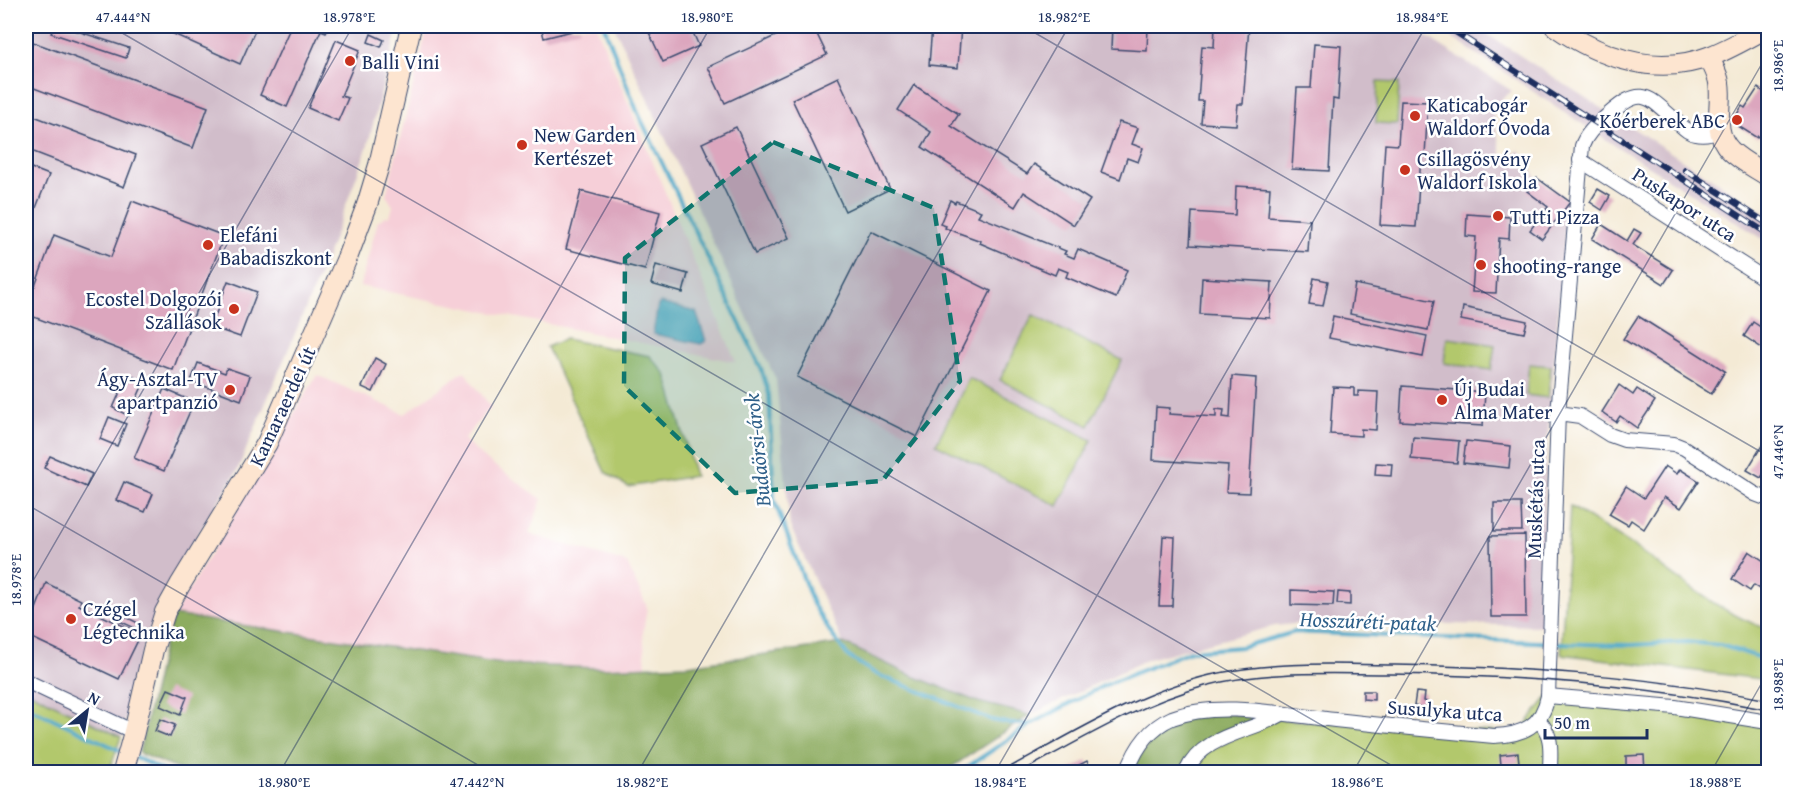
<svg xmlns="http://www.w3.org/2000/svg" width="1794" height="798" font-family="'Gentium Book Plus',serif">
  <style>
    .built { fill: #f6cfd8 }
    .industrial { fill: #d1bdca }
    .green { fill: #b2c86c; stroke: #667c65; stroke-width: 1.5 }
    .forest { fill: #8dac60; stroke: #546e5f; stroke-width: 1.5 }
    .water { fill: #4aa7c9; stroke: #326b94; stroke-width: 1.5 }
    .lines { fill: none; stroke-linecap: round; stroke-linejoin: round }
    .stream { stroke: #4aa7c9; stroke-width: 4 }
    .building { fill: #dca6be }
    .street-casing { stroke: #3c4b70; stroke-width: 16 }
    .secondary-casing { stroke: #3c4b70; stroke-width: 22 }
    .street { stroke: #fff; stroke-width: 14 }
    .secondary { stroke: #fde5d0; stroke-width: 20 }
    .tram { stroke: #1b2f5e; stroke-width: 1.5 }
    .rail-casing { stroke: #1b2f5e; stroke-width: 6 }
    .rail { stroke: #fff; stroke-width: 4; stroke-dasharray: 11; stroke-linecap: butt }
    .marked { fill: #0f766e; fill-opacity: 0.2; stroke: #0f766e; stroke-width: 4.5; stroke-dasharray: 12 8; stroke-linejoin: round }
    .ticks { fill: none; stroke: #1b2f5e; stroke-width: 1.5; stroke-opacity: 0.45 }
    .poi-dot { fill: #c8321e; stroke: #fff; stroke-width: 2 }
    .labels { text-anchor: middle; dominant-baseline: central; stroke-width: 5; stroke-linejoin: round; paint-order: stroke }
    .poi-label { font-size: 20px; fill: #1b2f5e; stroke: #fff; text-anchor: start }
    .street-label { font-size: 20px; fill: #1b2f5e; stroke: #fff }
    .water-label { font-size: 21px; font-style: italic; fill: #2e5f89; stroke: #fff }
    .neatline { fill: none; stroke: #1b2f5e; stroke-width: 2 }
    .ticks-label { font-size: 15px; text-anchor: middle; fill: #1b2f5e }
  </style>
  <rect width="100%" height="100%" fill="#fff"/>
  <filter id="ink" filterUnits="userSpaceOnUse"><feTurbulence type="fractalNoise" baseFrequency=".0167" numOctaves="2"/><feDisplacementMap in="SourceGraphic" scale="12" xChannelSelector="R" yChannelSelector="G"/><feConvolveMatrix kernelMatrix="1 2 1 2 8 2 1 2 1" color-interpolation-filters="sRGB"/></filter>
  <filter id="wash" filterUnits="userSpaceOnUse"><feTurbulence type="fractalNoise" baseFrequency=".008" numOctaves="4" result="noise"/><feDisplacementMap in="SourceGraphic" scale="24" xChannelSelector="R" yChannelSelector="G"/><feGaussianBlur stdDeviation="1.35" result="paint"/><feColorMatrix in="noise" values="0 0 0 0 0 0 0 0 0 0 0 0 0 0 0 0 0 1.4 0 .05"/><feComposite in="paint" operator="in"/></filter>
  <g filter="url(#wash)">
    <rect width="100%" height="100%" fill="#f4ead5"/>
    <g class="built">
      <polygon points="428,26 596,26 736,362 360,286 378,221 386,216 390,217 393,206 386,195"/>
      <polygon points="464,371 491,407 464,439 482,457 542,499 529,534 627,563 647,607 643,633 646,666 598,668 503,664 174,615 317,375 405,414"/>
    </g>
    <g class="industrial">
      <polygon points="26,26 398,26 367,148 323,267 237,471 170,580 144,644 121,737 26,690"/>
      <polygon points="614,26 1410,26 1512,91 1492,107 1503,163 1519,150 1537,178 1570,202 1567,206 1546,456 1542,626 1322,621 1275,626 1148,659 1030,715 978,702 908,674 843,643 790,526 776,380"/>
      <polygon points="1434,26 1474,26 1768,215 1768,242 1616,146"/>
    </g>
    <g class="green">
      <polygon points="1378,82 1399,83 1397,124 1376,123"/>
      <polygon points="1033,315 1122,360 1089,426 1000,380"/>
      <polygon points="1447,338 1495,345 1491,370 1444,363"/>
      <polygon points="565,339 650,356 666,374 695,476 628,487 605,472 547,347"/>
      <polygon points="1529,364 1551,366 1548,398 1526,395"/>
      <polygon points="969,378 1092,440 1058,506 936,444"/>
      <path d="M1570 506C1593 521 1617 535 1640 551 1681 580 1720 613 1768 629V680L1561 654Z"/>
      <polygon points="26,690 121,737 109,772 26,772"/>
      <polygon points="1548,696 1768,722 1768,772 1186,772 1193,759 1272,719 1519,733"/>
    </g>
    <g class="forest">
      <polygon points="174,615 503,664 598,668 688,665 843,643 908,674 978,702 1030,715 944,772 185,772 139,753 164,643"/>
      <polygon points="1212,712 1272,719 1220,738 1186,772 1127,772 1160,729 1184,718"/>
    </g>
    <polygon class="water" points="660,303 696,312 706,341 701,344 653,334 658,305"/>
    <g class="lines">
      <g class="stream">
        <polyline points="604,26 637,111 761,368 769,395 774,500 813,604 832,635 849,657 876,674 992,720 1011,724 1031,724"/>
        <polyline points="26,706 123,752"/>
        <polyline points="135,757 166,772"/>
        <polyline points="960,772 1031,724 1103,686 1190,651 1241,647 1295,632 1584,644 1632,645 1686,642 1720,645 1768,660"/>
      </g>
    </g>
    <g id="blocks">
      <g class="building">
        <polygon points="54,26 62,26 129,48 126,58 51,33"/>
        <polygon points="159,26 257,26 240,64 158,27"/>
        <polygon points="291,26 329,26 326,32 321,30 287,107 260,95"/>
        <polygon points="541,26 579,26 580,29 544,38"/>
        <polygon points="646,26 690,26 699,46 663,62"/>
        <polygon points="797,26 813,26 827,55 725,103 708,67"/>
        <polygon points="932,26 961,26 958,68 929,65"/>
        <polygon points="1112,26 1148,26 1147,51 1111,49"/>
        <polygon points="1215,26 1249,26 1243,104 1238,104 1236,125 1201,123 1203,101 1198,101 1202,46 1214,47"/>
        <polygon points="371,34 384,40 381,47 368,42"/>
        <polygon points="336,40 360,50 341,96 348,98 338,121 308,108"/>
        <polygon points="33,42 208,107 193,148 26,85 26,62"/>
        <polygon points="1314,44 1341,46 1338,100 1333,99 1329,171 1292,169 1297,88 1311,88"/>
        <polygon points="838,77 890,189 845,211 792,99"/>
        <polygon points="914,85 959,114 951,126 1027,174 1034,164 1090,200 1074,225 1024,192 1015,207 922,147 931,132 898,110"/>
        <polygon points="1758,88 1768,95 1768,136 1766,140 1758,136 1757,138 1732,122 1742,106 1745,108"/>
        <polygon points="1401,101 1428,102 1425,156 1421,156 1416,227 1380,225 1385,144 1398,145"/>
        <polygon points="26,113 136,155 124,187 26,149"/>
        <polygon points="1119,122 1138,128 1132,144 1143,148 1138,162 1127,158 1120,179 1101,172"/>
        <polygon points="736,127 789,238 755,254 702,143"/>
        <polygon points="26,166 49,175 26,233"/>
        <polygon points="1537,178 1570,202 1542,239 1530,230 1548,207 1527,191"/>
        <polygon points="1236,186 1270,188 1268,217 1310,220 1308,252 1190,245 1192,212 1235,215"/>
        <polygon points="1598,189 1610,196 1602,210 1590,202"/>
        <polygon points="581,191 660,212 645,270 566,249"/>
        <polygon points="950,200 955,203 956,201 981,211 978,216 1066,251 1064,254 1074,258 1078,249 1127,270 1116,298 1066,277 1068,272 1058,268 1055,275 980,243 981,241 945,228 946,226 940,224"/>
        <polygon points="132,201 224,236 173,370 26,314 26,282 35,286 54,235 111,257"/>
        <polygon points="1467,214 1510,217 1509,239 1499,238 1496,293 1472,292 1476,237 1466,236"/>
        <polygon points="1601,224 1627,241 1634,229 1641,233 1633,245 1673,270 1664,284 1592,239"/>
        <polygon points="871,231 991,291 917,437 797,377"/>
        <polygon points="656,265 688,274 683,293 651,284"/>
        <polygon points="1202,278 1272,282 1270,318 1200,314"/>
        <polygon points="1314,278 1328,281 1323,306 1309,304"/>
        <polygon points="228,281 257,292 240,337 211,327"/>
        <polygon points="1355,284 1434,301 1428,330 1350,314"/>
        <polygon points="1463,307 1527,321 1524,333 1461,320"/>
        <polygon points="1333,316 1427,336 1423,357 1329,338"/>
        <polygon points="1638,316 1725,371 1711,394 1623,339"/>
        <polygon points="1753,322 1768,332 1768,352 1744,336"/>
        <polygon points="375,358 386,364 373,392 362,387"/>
        <polygon points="198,363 225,373 227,368 250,376 241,400 191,381"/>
        <polygon points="128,374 144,382 129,416 113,408"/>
        <polygon points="1232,376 1256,378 1249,493 1226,492 1228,465 1153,460 1156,407 1170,408 1169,414 1216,417 1216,409 1224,410 1223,417 1230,418"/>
        <polygon points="1619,385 1633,395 1637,389 1655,401 1637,428 1620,416 1616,422 1602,412"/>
        <polygon points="1402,386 1485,392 1483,426 1400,421"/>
        <polygon points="1333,387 1354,388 1354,396 1358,396 1358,391 1378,392 1376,430 1361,429 1361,436 1330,434"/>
        <polygon points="164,389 194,402 164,471 134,458"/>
        <polygon points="109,417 126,424 117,446 100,439"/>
        <polygon points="1413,437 1459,441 1457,463 1411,459"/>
        <polygon points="1466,441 1511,446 1509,468 1463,463"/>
        <polygon points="1764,442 1768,445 1768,476 1764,473 1761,478 1747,470"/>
        <polygon points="50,456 92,474 86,487 44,468"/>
        <polygon points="1376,463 1392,464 1391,476 1375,475"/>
        <polygon points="1665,466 1677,474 1680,469 1699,481 1681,508 1664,497 1644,529 1631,520 1628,525 1609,514 1626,486 1644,498"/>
        <polygon points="124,482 153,494 145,512 116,500"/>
        <polygon points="1494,503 1521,503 1522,531 1494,531"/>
        <polygon points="1525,535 1526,617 1491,617 1490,536"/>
        <polygon points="1163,536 1175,537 1172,606 1159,606"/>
        <polygon points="1749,551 1767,563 1768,560 1768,591 1767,593 1754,585 1750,591 1732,579"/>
        <polygon points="46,583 81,600 79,605 141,634 119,679 26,635"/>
        <polygon points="1291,590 1334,592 1333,606 1291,605"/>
        <polygon points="1338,592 1350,593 1350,605 1337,604"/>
        <polygon points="120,614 140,624 137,629 117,620"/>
        <polygon points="168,689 187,697 180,715 160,706"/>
        <polygon points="1363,691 1374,691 1374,700 1363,699"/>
        <polygon points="1416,692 1425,693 1424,701 1427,702 1426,708 1414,706"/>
        <polygon points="160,719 175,725 170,737 155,731"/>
        <polygon points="1518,753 1519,763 1501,765 1500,755"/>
        <polygon points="1644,755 1645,772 1626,772 1626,756"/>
        <polygon points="1087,761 1093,772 1066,772"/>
      </g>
    </g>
  </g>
  <g filter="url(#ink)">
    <use href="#blocks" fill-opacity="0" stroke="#3c4b70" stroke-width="1.5"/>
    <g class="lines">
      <g class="street-casing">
        <g id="street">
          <polyline points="1580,160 1768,281"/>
          <polyline points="1558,413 1580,416 1610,435 1624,440 1674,444 1684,448 1755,494 1768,499"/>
          <polyline points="26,681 134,732"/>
          <polyline points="1548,696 1675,707 1768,722"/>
          <path d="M1538 720C1554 735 1550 752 1550 772"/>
          <path d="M1127 772C1135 749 1149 728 1172 718 1218 700 1286 715 1335 720 1388 726 1441 731 1494 736 1523 735 1542 726 1548 696L1558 413 1582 146C1587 132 1597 125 1608 115 1642 85 1647 95 1677 122 1683 127 1688 133 1696 134 1704 136 1712 134 1719 131"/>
          <path d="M1186 772C1202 735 1248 733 1280 715"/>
        </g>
      </g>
      <g class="secondary-casing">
        <g id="secondary">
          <path d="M1555 26C1601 58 1656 77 1711 56 1731 48 1750 37 1768 27"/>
          <path d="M1709 57C1712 65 1718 74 1719 83 1723 107 1711 130 1730 150 1741 161 1756 168 1768 176"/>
          <polyline points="123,772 134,732 153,650 165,612 180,585 267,443 347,258 367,205 379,165 411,26"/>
        </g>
      </g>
      <use href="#street" class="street"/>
      <use href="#secondary" class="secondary"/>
      <g class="tram">
        <path d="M1001 772C1068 736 1135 693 1210 675 1270 661 1333 664 1395 665 1521 667 1645 675 1768 700"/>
        <path d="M1021 772C1080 740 1139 704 1205 686 1266 670 1328 674 1390 674 1519 676 1642 684 1768 710"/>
      </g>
      <g class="rail-casing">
        <g id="rail">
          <polyline points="1446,26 1768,234"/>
          <polyline points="1685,170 1768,224"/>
        </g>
      </g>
      <use href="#rail" class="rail"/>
    </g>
  </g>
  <path class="marked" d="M773 142 934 208 960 381 882 481 735 493 624 386 625 258Z"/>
  <path class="ticks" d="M110 26 1403 772M1023 26 1768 456M26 504 490 772M26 593 353 26M280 772 711 26M638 772 1069 26M995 772 1426 26M1353 772 1768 53M1711 772 1768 672"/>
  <g class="poi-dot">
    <circle cx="350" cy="61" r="6"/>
    <circle cx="1415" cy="116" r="6"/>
    <circle cx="1737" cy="120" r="6"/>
    <circle cx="522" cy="145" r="6"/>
    <circle cx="1405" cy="170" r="6"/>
    <circle cx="1498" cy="216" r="6"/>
    <circle cx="208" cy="245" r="6"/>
    <circle cx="1481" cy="265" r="6"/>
    <circle cx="234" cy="309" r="6"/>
    <circle cx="230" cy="390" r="6"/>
    <circle cx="1442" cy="400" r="6"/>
    <circle cx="71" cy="619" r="6"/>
  </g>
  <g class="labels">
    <g class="poi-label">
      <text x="362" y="61">Balli Vini</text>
      <text x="1427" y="104">Katicabogár<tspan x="1427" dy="23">Waldorf Óvoda</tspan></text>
      <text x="1725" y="120" text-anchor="end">Kőérberek ABC</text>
      <text x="534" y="134">New Garden<tspan x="534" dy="23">Kertészet</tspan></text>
      <text x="1417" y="158">Csillagösvény<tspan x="1417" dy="23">Waldorf Iskola</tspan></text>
      <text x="1510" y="216">Tutti Pizza</text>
      <text x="220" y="234">Elefáni<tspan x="220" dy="23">Babadiszkont</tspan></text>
      <text x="1493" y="265">shooting-range</text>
      <text x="222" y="298" text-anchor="end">Ecostel Dolgozói<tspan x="222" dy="23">Szállások</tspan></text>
      <text x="218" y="378" text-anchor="end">Ágy-Asztal-TV<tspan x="218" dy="23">apartpanzió</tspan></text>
      <text x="1454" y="388">Új Budai<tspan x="1454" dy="23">Alma Mater</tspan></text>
      <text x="83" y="608">Czégel<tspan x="83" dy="23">Légtechnika</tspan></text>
    </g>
    <g class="street-label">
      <text transform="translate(1685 204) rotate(33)">Puskapor utca</text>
      <text transform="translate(282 406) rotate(-65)">Kamaraerdei út</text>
      <text transform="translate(1535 499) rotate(-88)">Muskétás utca</text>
      <text transform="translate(1445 710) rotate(4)">Susulyka utca</text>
    </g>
    <g class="water-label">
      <text transform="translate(757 450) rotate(-96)">Budaörsi-árok</text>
      <text transform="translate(1368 621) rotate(2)">Hosszúréti-patak</text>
    </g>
  </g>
  <rect width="1794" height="798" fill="none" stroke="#fff" stroke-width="66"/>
  <g transform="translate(87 711) rotate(30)" stroke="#ffffff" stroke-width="4.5" paint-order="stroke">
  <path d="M0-4.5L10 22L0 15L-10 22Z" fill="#1b2f5e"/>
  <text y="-9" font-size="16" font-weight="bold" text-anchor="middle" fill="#1b2f5e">N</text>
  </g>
  <path d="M1545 729v9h102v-9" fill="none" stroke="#1b2f5e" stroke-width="3"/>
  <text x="1554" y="729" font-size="18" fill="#1b2f5e" stroke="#ffffff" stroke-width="4.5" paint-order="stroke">50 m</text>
  <rect x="33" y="33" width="1728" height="732" class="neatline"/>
  <g class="ticks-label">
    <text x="123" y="22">47.444°N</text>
    <text x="349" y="22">18.978°E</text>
    <text x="707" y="22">18.980°E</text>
    <text x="1064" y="22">18.982°E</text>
    <text x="1422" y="22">18.984°E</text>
    <text transform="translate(1778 66) rotate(-90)" y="5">18.986°E</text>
    <text transform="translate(1778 452) rotate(-90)" y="5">47.446°N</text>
    <text transform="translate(16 580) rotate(-90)" y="5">18.978°E</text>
    <text transform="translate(1778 685) rotate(-90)" y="5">18.988°E</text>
    <text x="284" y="787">18.980°E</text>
    <text x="477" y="787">47.442°N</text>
    <text x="642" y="787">18.982°E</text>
    <text x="1000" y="787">18.984°E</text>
    <text x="1357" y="787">18.986°E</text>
    <text x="1715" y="787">18.988°E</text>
  </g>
</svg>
